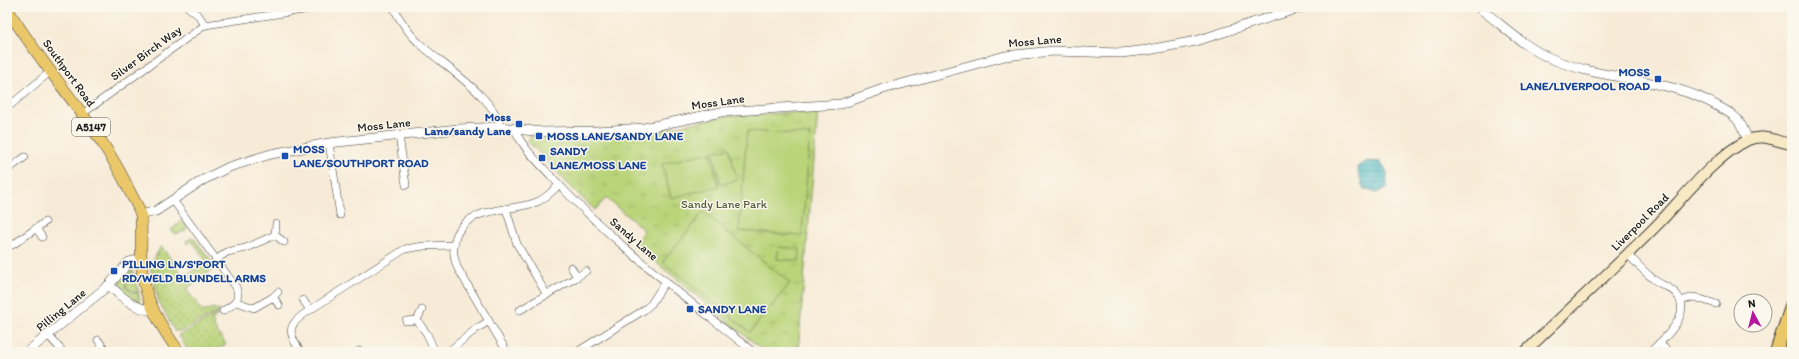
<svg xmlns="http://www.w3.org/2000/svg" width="1799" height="359" font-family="Itim,sans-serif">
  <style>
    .grass { fill: url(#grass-dots); stroke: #6a784a }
    .park { fill: url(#park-tufts); stroke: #6a784a }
    .garden { fill: #b9d479; stroke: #6a784a }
    .water { fill: url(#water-rules); stroke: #336a71 }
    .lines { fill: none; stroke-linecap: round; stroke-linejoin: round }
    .minor-casing { stroke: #3d3b38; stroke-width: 8 }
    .tertiary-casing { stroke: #3d3b38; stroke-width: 10 }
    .secondary-casing { stroke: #3d3b38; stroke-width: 12 }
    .primary-casing { stroke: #3d3b38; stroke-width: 12 }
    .trunk-casing { stroke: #3d3b38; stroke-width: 14 }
    .minor { stroke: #fff; stroke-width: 7 }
    .tertiary { stroke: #fff; stroke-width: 9 }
    .secondary { stroke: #f7e9c3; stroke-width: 10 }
    .primary { stroke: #eac769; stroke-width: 11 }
    .trunk { stroke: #eac769; stroke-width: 12 }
    .transit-dot { fill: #1a4fb4; stroke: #fbf7ec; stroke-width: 1.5 }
    .labels { text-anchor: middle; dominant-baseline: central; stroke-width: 3; stroke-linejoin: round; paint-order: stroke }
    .shield { fill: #fbf7ec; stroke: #5f5e5a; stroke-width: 1 }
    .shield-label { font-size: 11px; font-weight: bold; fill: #1c1c1c }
    .street-label { font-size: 12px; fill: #1c1c1c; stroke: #fbf7ec }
    .transit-label { font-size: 12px; font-weight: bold; fill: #164399; stroke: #fbf7ec; text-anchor: start }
    .park-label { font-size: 12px; fill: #535c3d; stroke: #fbf7ec }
  </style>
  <defs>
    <pattern id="grass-dots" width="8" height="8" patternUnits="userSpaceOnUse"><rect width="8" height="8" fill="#b9d479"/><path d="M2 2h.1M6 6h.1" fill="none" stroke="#9eb568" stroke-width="1.8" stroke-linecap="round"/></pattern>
    <pattern id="park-tufts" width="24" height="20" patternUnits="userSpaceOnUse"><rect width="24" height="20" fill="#b9d479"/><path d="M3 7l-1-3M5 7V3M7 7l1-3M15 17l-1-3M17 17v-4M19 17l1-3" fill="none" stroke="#9eb568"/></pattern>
    <pattern id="water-rules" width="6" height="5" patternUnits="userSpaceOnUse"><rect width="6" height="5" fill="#4ab7c6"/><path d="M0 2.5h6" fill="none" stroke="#3d94a0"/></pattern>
  </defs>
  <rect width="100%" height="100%" fill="#fbf7ec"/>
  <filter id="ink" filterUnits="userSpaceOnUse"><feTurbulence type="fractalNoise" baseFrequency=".025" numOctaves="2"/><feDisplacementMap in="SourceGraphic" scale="8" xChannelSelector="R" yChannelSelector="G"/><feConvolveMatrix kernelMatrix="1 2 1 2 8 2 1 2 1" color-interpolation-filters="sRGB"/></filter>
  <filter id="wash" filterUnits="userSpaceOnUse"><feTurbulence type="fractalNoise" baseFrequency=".012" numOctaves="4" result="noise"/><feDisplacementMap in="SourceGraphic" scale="16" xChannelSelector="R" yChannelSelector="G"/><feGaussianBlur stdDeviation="0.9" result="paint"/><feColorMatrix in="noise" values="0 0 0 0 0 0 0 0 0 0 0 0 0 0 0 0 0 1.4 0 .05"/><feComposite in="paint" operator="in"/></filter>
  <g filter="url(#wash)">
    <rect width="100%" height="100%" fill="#f7ebd7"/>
    <g class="grass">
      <polygon points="182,220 187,227 185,231 176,234 171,230"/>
      <polygon points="193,237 216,267 186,289 203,312 213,308 220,311 179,332 177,330 175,332 159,302 150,266 161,246 184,277 206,261 192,241 187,244 186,241"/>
      <polygon points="129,269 134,271 126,276 126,288 131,292 139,294 140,303 129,296 119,284 122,276"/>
      <path d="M134 273 139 293 128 289C124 281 127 275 134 273Z"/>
      <polygon points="221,312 212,320 215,329 226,344 215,352 189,352 182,341 183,340 178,336"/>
    </g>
    <polygon class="park" points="818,111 798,352 765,352 634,244 644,230 606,198 595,210 571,187 528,141 531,135 588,138 645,133 726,116"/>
    <g class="garden">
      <polygon points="747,131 810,135 802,236 739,231"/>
      <polygon points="729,148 737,180 721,184 713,152"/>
      <polygon points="710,152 719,186 671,198 662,164"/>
      <polygon points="703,212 790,283 750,332 663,262"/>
      <polygon points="779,247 800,249 799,261 777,259"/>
    </g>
    <polygon class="water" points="1368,161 1380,162 1387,172 1387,188 1376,193 1363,188 1357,167"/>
  </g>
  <g filter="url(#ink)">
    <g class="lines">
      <g class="minor-casing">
        <g id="minor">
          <polyline points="188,7 199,16 205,25"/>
          <path d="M393 7C400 20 407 32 418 42 439 63 497 98 500 127"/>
          <polyline points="7,108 51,71"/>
          <polyline points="82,114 205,25 323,7"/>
          <path d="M514 128C522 147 537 161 551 176 611 242 684 296 753 352"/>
          <polyline points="399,135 406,185"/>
          <polyline points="329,143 340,215"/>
          <polyline points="7,170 25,157"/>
          <path d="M173 200 236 287C241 301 234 304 223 311"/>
          <polyline points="506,209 517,244 547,295"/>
          <polyline points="276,224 275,235 284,242"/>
          <polyline points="36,228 42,237"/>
          <polyline points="7,247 14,244 45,222"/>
          <path d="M1627 254C1635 261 1642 270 1651 277 1657 283 1665 285 1672 290 1698 310 1665 338 1650 352"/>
          <polyline points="216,260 227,252 246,248 275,235"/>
          <polyline points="571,267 577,277 586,271"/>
          <polyline points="278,292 273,297 279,305"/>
          <polyline points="1680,301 1694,297 1716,304"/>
          <polyline points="237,302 254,308 273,297"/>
          <polyline points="310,310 405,249 424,246 454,245"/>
          <polyline points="520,310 577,277"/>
          <polyline points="417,320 427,334 435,352"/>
          <polyline points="406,321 417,320 422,310"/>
          <polyline points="49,336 63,352"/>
          <polyline points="98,340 107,352"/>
          <polyline points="1659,343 1669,352"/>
          <polyline points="359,351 360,352"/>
          <path d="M301 352C285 330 289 324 310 310L303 300"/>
          <polyline points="448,352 476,329 489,321"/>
          <path d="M507 352 457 267C453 256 452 245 457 234 471 205 512 212 537 202 546 198 553 191 559 185"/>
          <polyline points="577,352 644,310 651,304 666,281"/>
        </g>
      </g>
      <g class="tertiary-casing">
        <g id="tertiary">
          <path d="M1478 7C1502 24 1522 46 1550 58 1604 82 1668 76 1719 107 1725 110 1732 114 1737 119 1742 125 1745 133 1748 140"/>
          <polyline points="141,215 156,211 203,180 229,167 271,154 329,143 458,129 500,127 542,132 596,131 644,128 721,112 841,104 883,89 1005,56 1053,51 1121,53 1148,50 1196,41 1302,7"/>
          <path d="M109 285C120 296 138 311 153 310"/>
          <polyline points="27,352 109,285 129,262 141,259"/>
        </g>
      </g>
      <g class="secondary-casing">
        <path id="secondary" d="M1525 352C1569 309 1616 267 1659 223 1683 198 1716 155 1748 140 1764 133 1776 142 1792 144"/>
      </g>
      <g class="primary-casing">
        <path id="primary" d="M7 8C45 72 100 126 131 194 134 200 140 209 141 216 142 234 140 252 142 270 145 301 161 327 179 352"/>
      </g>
      <g class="trunk-casing">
        <g id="trunk">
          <polyline points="1776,352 1792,304"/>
          <polyline points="1791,352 1792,350"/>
        </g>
      </g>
      <use href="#minor" class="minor"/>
      <use href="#tertiary" class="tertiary"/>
      <use href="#secondary" class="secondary"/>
      <use href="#primary" class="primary"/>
      <use href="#trunk" class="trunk"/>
    </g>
  </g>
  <g class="transit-dot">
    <rect x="1654" y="75" width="8" height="8" rx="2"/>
    <rect x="515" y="120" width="8" height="8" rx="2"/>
    <rect x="535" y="132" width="8" height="8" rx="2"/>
    <rect x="281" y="152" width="8" height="8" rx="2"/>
    <rect x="538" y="154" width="8" height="8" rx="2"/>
    <rect x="110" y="267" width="8" height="8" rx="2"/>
    <rect x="686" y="305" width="8" height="8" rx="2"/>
  </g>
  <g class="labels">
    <rect class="shield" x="72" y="118" width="38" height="18" rx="3"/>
    <g class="shield-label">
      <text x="91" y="127">A5147</text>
    </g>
    <g class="street-label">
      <text transform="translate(1035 41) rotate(-5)">Moss Lane</text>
      <text transform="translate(146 53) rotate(-36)">Silver Birch Way</text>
      <text transform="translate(69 73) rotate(54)">Southport Road</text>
      <text transform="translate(718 102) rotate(-8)">Moss Lane</text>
      <text transform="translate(384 125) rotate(-6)">Moss Lane</text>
      <text transform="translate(1640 222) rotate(-45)">Liverpool Road</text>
      <text transform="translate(634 239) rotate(41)">Sandy Lane</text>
      <text transform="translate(61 310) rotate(-39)">Pilling Lane</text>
    </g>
    <g class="transit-label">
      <text x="1650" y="72" text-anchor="end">MOSS<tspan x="1650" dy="14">LANE/LIVERPOOL ROAD</tspan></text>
      <text x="511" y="117" text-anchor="end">Moss<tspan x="511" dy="14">Lane/sandy Lane</tspan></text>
      <text x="547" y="136">MOSS LANE/SANDY LANE</text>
      <text x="293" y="149">MOSS<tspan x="293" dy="14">LANE/SOUTHPORT ROAD</tspan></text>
      <text x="550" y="151">SANDY<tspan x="550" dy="14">LANE/MOSS LANE</tspan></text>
      <text x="122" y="264">PILLING LN/S'PORT<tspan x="122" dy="14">RD/WELD BLUNDELL ARMS</tspan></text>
      <text x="698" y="309">SANDY LANE</text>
    </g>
    <g class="park-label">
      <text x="724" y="204">Sandy Lane Park</text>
    </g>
  </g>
  <rect width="1799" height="359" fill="none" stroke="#fbf7ec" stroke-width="24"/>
  <g transform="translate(1753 313) rotate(353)"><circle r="19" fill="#fbf7ec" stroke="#a29f99"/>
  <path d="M0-3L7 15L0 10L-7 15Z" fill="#b5179e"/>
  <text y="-6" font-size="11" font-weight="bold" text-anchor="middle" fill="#1c1c1c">N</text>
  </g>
</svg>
